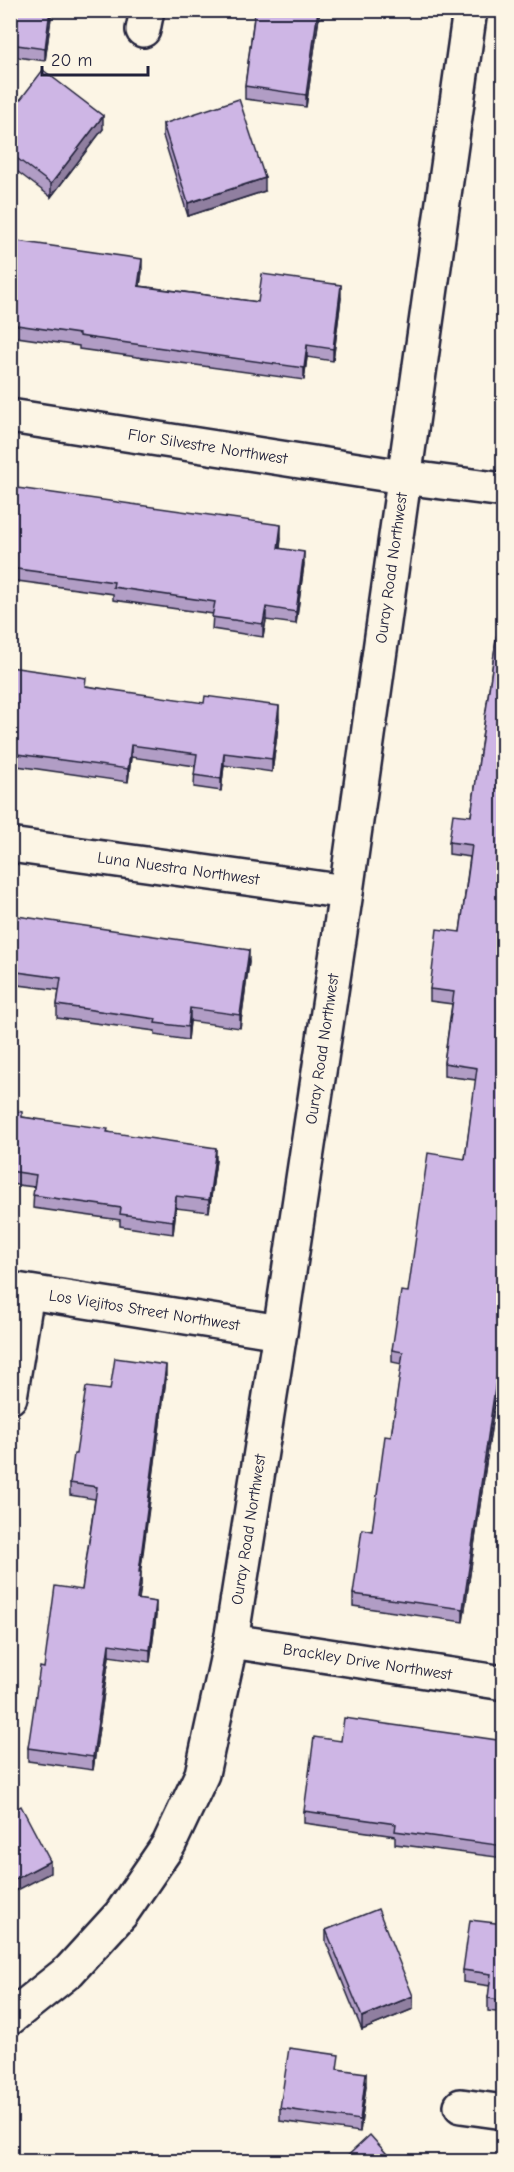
<svg xmlns="http://www.w3.org/2000/svg" width="514" height="2172" font-family="'Comic Neue',sans-serif">
  <style>
    .lines { fill: none; stroke-linecap: round; stroke-linejoin: round }
    .street-casing { stroke: #22223b; stroke-width: 38 }
    .secondary-casing { stroke: #22223b; stroke-width: 38 }
    .street { stroke: #fcf5e5; stroke-width: 33 }
    .secondary { stroke: #fcf5e5; stroke-width: 33 }
    .wall { fill: #b19dc5; stroke: #22223b; stroke-width: 1.5 }
    .shaded-wall { fill: #907fa0; stroke: #22223b; stroke-width: 1.5 }
    .building { fill: #ceb6e5; stroke: #22223b; stroke-width: 1.5 }
    .labels { text-anchor: middle; dominant-baseline: central; stroke-width: 4.5; stroke-linejoin: round; paint-order: stroke }
    .street-label { font-size: 16px; fill: #22223b; stroke: #fcf5e5 }
  </style>
  <rect width="100%" height="100%" fill="#fcf5e5"/>
  <filter id="ink" filterUnits="userSpaceOnUse"><feTurbulence type="fractalNoise" baseFrequency=".0167" numOctaves="2"/><feDisplacementMap in="SourceGraphic" scale="12" xChannelSelector="R" yChannelSelector="G"/><feConvolveMatrix kernelMatrix="1 2 1 2 8 2 1 2 1" color-interpolation-filters="sRGB"/></filter>
  <g filter="url(#ink)">
    <g class="lines">
      <g class="street-casing">
        <g id="street">
          <polyline points="143,30 147,10"/>
          <path id="s1" d="M10 416 403 477"/>
          <path id="s2" d="M10 845 346 892"/>
          <path id="s3" d="M10 1289 280 1332"/>
          <polyline points="10,1397 27,1293"/>
          <path id="s4" d="M231 1641 504 1683"/>
          <polyline points="461,2106 504,2112"/>
        </g>
      </g>
      <g class="secondary-casing">
        <g id="secondary">
          <polyline points="403,477 504,490"/>
          <path id="s5" d="M10 2018 69 1971 121 1914 169 1844 202 1774 231 1641 280 1332 346 892 470 10"/>
        </g>
      </g>
      <use href="#street" class="street"/>
      <use href="#secondary" class="secondary"/>
    </g>
    <g class="wall">
      <polygon points="10,10 52,10 45,61 10,56"/>
      <polygon points="255,10 320,10 306,107 245,99 245,86"/>
      <polygon points="10,113 103,129 51,197 10,166"/>
      <polygon points="163,124 265,191 188,216 163,136"/>
      <polygon points="10,240 142,271 140,286 258,302 341,298 333,361 307,357 304,380 79,349 79,346 10,336"/>
      <polygon points="10,487 281,538 280,549 304,564 296,624 266,620 263,637 212,629 213,614 113,600 113,594 10,580"/>
      <polygon points="504,584 504,1339 463,1622 353,1606 353,1594 372,1531 391,1437 402,1364 392,1362 392,1350 408,1292 465,1159 476,1080 444,1076 444,1063 452,1004 430,1001 430,989 460,932 470,857 449,854 449,842 471,816"/>
      <polygon points="10,667 86,686 279,719 272,772 224,765 221,791 194,787 195,766 131,757 128,782 10,765"/>
      <polygon points="10,915 249,962 240,1028 190,1021 188,1040 155,1035 155,1031 57,1018 57,1005 59,990 10,984"/>
      <polygon points="10,1110 22,1117 108,1132 216,1160 209,1212 176,1208 173,1234 120,1226 120,1220 33,1208 34,1187 10,1184"/>
      <polygon points="166,1378 140,1572 141,1584 139,1600 156,1615 150,1662 109,1656 93,1770 28,1761 28,1748 44,1668 82,1590 95,1499 70,1495 70,1483 76,1454 110,1390"/>
      <polygon points="341,1741 504,1741 504,1858 395,1844 395,1836 304,1823 304,1811"/>
      <polygon points="504,1924 504,2013 488,2011 488,1998 490,1986 463,1982 463,1970"/>
      <polygon points="326,1930 413,2009 362,2030 326,1942"/>
      <polygon points="338,2069 366,2086 360,2132 280,2121 280,2108"/>
    </g>
    <g class="shaded-wall">
      <polygon points="50,10 52,10 45,61 45,49"/>
      <polygon points="318,10 320,10 306,107 306,95"/>
      <polygon points="103,116 103,129 51,197 51,184"/>
      <polygon points="265,178 265,191 188,216 188,203"/>
      <polygon points="142,259 142,271 138,298 138,286"/>
      <polygon points="341,285 341,298 333,361 333,349"/>
      <polygon points="307,345 307,357 304,380 304,368"/>
      <polygon points="281,525 281,538 278,561 278,548"/>
      <polygon points="304,552 304,564 296,624 296,612"/>
      <polygon points="266,607 266,620 263,637 263,624"/>
      <polygon points="279,706 279,719 272,772 272,759"/>
      <polygon points="131,745 131,757 128,782 128,769"/>
      <polygon points="224,753 224,765 221,791 221,779"/>
      <polygon points="249,950 249,962 240,1028 240,1015"/>
      <polygon points="190,1008 190,1021 188,1040 188,1027"/>
      <polygon points="216,1148 216,1160 209,1212 209,1200"/>
      <polygon points="176,1196 176,1208 173,1234 173,1221"/>
      <polygon points="504,1326 504,1339 463,1622 463,1609"/>
      <polygon points="166,1365 166,1378 139,1584 139,1572"/>
      <polygon points="141,1572 141,1584 137,1612 137,1599"/>
      <polygon points="156,1602 156,1615 150,1662 150,1650"/>
      <polygon points="109,1644 109,1656 93,1770 93,1757"/>
      <polygon points="50,1861 50,1873 10,1894 10,1882"/>
      <polygon points="413,1996 413,2009 362,2030 362,2017"/>
      <polygon points="366,2073 366,2086 360,2132 360,2120"/>
    </g>
    <g class="building">
      <polygon points="10,10 50,10 45,49 10,44"/>
      <polygon points="255,10 318,10 306,95 245,86"/>
      <polygon points="43,70 103,116 51,184 10,153 10,113"/>
      <polygon points="239,99 265,178 188,203 163,124"/>
      <polygon points="10,240 142,259 138,286 258,302 262,274 341,285 333,349 307,345 304,368 79,336 79,334 10,324"/>
      <polygon points="10,487 281,525 278,548 304,552 296,612 266,607 263,624 212,617 215,602 113,587 114,582 10,568"/>
      <polygon points="504,584 504,1326 463,1609 353,1594 362,1529 372,1531 385,1436 391,1437 403,1352 392,1350 401,1291 408,1292 428,1153 465,1159 477,1068 444,1063 454,992 430,989 437,929 460,932 472,845 449,842 453,814 471,816"/>
      <polygon points="10,667 86,678 85,686 204,703 205,696 279,706 272,759 224,753 221,779 194,775 197,754 131,745 128,769 10,753"/>
      <polygon points="10,915 249,950 240,1015 190,1008 188,1027 155,1023 156,1019 57,1005 61,978 10,971"/>
      <polygon points="10,1110 22,1112 22,1117 108,1129 107,1132 216,1148 209,1200 176,1196 173,1221 120,1214 121,1208 33,1195 36,1175 10,1171"/>
      <polygon points="115,1358 166,1365 139,1572 141,1572 137,1599 156,1602 150,1650 109,1644 93,1757 28,1748 40,1667 44,1668 55,1586 82,1590 97,1487 70,1483 74,1454 76,1454 86,1387 110,1390"/>
      <polygon points="344,1718 504,1741 504,1846 395,1831 396,1824 304,1811 314,1737 341,1741"/>
      <polygon points="21,1806 50,1861 10,1882 10,1812"/>
      <polygon points="378,1909 413,1996 362,2017 326,1930"/>
      <polygon points="470,1920 504,1924 504,2001 488,1998 491,1974 463,1970"/>
      <polygon points="289,2048 339,2055 337,2069 366,2073 360,2120 280,2108"/>
      <polygon points="370,2135 394,2162 341,2162"/>
    </g>
  </g>
  <g class="labels">
    <g class="street-label">
      <text stroke="none"><textPath href="#s1" startOffset="200">Flor Silvestre Northwest</textPath></text>
      <text stroke="none"><textPath href="#s5" startOffset="1536">Ouray Road Northwest</textPath></text>
      <text stroke="none"><textPath href="#s2" startOffset="170">Luna Nuestra Northwest</textPath></text>
      <text stroke="none"><textPath href="#s5" startOffset="1050">Ouray Road Northwest</textPath></text>
      <text stroke="none"><textPath href="#s3" startOffset="136">Los Viejitos Street Northwest</textPath></text>
      <text stroke="none"><textPath href="#s5" startOffset="564">Ouray Road Northwest</textPath></text>
      <text stroke="none"><textPath href="#s4" startOffset="138">Brackley Drive Northwest</textPath></text>
    </g>
  </g>
  <rect width="514" height="2172" fill="none" stroke="#fcf5e5" stroke-width="36"/>
  <rect x="18" y="18" width="478" height="2136" fill="none" stroke="#22223b" stroke-width="2" filter="url(#ink)"/>
  <path d="M42 66v9h106v-9" fill="none" stroke="#22223b" stroke-width="3"/>
  <text x="51" y="66" font-size="18" fill="#22223b" stroke="#fcf5e5" stroke-width="4.5" paint-order="stroke">20 m</text>
</svg>
